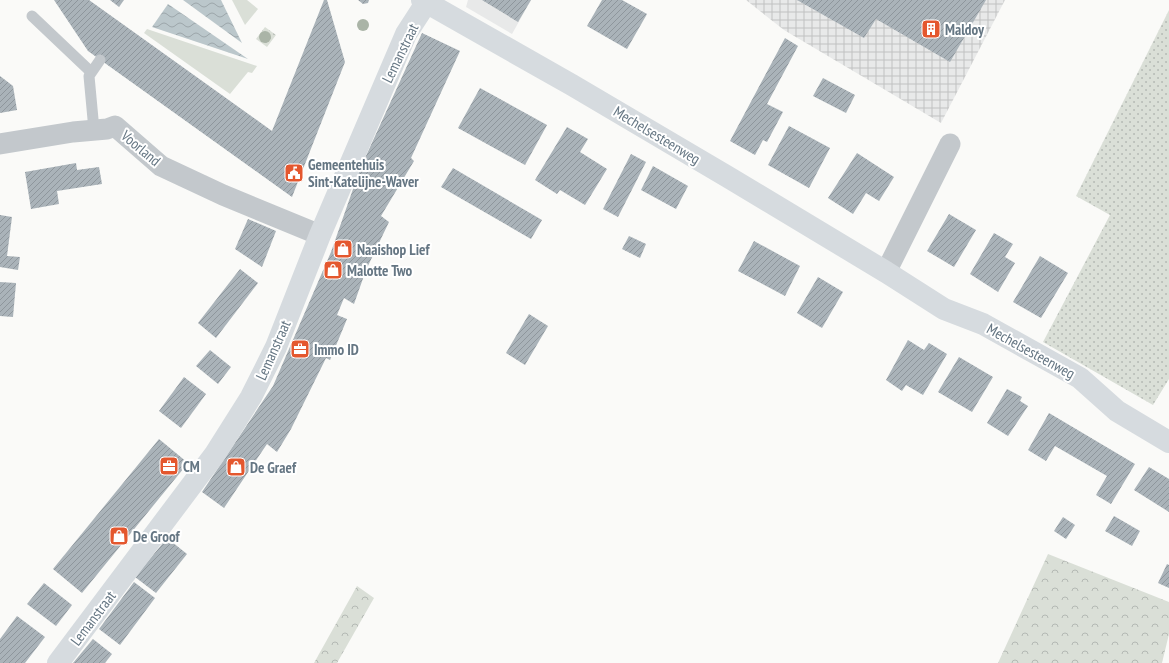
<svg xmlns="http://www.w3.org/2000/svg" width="1169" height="663" font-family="'PT Sans Narrow',sans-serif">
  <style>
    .built { fill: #e8e9e9 }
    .industrial { fill: url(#industrial-grid) }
    .grass { fill: url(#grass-dots) }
    .forest { fill: url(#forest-crowns) }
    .park { fill: #dadfd7 }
    .water { fill: url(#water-waves) }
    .building { fill: url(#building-hatch) }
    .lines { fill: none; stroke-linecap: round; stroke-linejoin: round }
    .lane { stroke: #c3c8cc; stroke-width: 11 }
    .street { stroke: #c3c8cc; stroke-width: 21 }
    .secondary { stroke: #d6dbdf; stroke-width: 22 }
    .tree { fill: #aab4a7 }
    .labels { text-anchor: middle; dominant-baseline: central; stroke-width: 4; stroke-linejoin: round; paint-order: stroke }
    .poi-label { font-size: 15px; font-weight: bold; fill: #657683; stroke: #fff; text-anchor: start }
    .street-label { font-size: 15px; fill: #657683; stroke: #fff }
  </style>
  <defs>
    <pattern id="industrial-grid" width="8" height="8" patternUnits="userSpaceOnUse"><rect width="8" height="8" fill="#e8e9e9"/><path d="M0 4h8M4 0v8" fill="none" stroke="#c0c1c2"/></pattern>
    <pattern id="grass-dots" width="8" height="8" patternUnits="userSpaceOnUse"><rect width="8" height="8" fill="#dadfd7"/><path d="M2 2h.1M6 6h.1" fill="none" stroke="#b4b9b4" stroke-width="1.8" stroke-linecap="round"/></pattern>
    <pattern id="forest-crowns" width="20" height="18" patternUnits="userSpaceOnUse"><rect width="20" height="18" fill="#dadfd7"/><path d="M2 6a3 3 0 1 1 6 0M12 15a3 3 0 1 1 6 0" fill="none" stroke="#b4b9b4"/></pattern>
    <pattern id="water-waves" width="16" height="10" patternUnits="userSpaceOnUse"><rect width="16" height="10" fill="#bbc7cb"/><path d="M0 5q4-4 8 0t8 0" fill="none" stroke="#9ca6aa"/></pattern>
    <pattern id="building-hatch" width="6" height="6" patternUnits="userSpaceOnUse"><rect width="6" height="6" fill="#aab3b9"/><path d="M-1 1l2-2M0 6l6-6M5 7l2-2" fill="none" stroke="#8e969c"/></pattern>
  </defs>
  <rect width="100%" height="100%" fill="#fafaf8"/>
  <polygon class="built" points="468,0 531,0 512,34 466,7"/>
  <polygon class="industrial" points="746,0 1005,0 941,123 784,30"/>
  <g class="grass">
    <polygon points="1169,10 1169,379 1153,405 1043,342 1110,215 1076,196"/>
    <polygon points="265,27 276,35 267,47 256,39"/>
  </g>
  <g class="forest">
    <polygon points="1048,554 1169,602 1169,634 1162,663 998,663"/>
    <polygon points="357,586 374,598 337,663 314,663"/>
  </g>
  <g class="park">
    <polygon points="232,0 247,0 258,9 245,25"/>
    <polygon points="147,29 257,66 252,73 248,72 230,94 144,33"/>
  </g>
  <g class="water">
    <polygon points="183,0 221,0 242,43"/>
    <polygon points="168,4 248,59 152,27"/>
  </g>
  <g class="building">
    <polygon points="54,0 89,0 272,131 324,0 327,0 345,62 292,197 88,51"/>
    <polygon points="110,0 124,0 119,7"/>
    <polygon points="358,0 369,0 368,3 363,4"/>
    <polygon points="482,0 531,0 518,22"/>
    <polygon points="602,0 622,0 647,14 627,49 587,26"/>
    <polygon points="797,0 986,0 950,62 876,19 864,38"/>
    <polygon points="422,33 460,51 411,158 414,161 381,216 389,222 366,270 354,304 344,298 337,315 347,319 330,360 326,358 291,429 277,452 267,444 224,508 202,492 273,386 331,252 360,169"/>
    <polygon points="785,38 798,46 767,104 783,112 767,142 763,140 755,155 730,141"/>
    <polygon points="0,76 13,86 17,110 0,113"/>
    <polygon points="823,78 855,95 846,113 813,96"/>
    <polygon points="480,88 547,125 525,165 458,128"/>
    <polygon points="789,126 830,148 809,188 768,165"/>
    <polygon points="567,127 588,139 580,152 607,169 585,205 560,190 557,194 535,180"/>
    <polygon points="857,153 894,177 879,201 866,193 853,214 828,198"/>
    <polygon points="631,154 646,162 618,217 603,209"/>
    <polygon points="76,163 77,170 99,167 102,184 57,191 59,204 31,209 25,172"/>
    <polygon points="653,166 688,186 676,209 641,190"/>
    <polygon points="453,168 542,220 531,239 441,187"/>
    <polygon points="949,214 976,230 954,267 927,251"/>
    <polygon points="0,215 12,217 7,256 20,257 18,270 0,267"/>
    <polygon points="248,219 276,231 262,267 235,249"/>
    <polygon points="994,233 1013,244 1005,257 1015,263 998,292 970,274"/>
    <polygon points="629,236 646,244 640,258 622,249"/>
    <polygon points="754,241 800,266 785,296 738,271"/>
    <polygon points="1040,256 1068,273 1041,318 1013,302"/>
    <polygon points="240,269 258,283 216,338 198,323"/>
    <polygon points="818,277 843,292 822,328 797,313"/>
    <polygon points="0,282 16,283 13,317 0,316"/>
    <polygon points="529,314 548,326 525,365 506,353"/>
    <polygon points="908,340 924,350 929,343 947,354 923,395 906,385 902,391 886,380"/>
    <polygon points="210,350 231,367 218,384 196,366"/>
    <polygon points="959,357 993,377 972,412 938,392"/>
    <polygon points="184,377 206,394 181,428 159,411"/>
    <polygon points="1007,389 1022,397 1020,401 1028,406 1008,436 987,423"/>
    <polygon points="1049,413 1135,464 1111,504 1096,495 1107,476 1055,446 1046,461 1028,450"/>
    <polygon points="159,439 188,463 82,593 53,569"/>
    <polygon points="1149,467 1169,479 1169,512 1134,490"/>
    <polygon points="1114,516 1140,531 1132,546 1105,531"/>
    <polygon points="1063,517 1075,525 1066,539 1054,531"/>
    <polygon points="167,538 187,554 156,593 135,577"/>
    <polygon points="1167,564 1169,565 1169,588 1158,583"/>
    <polygon points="134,582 155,598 120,645 99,629"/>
    <polygon points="44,583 72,605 56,626 27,604"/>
    <polygon points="17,616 45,637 25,663 0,663 0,639"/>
    <polygon points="93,639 112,654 105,663 73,663"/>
  </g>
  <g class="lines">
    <g class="lane">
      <polyline points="32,16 91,72"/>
      <polyline points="94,130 89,76 100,60"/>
    </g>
    <g class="street">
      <polyline points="0,144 73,132 107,129 115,126 161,166 223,195 320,235"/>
      <polyline points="886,272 950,144"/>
    </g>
    <g class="secondary">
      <polyline points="422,0 572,85 728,177 886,272 944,309 983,324 1080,378 1117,411 1169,442"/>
      <polyline points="58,663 215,454 251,397 276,347 320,235 406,34 426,3"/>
    </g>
  </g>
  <g class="tree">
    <circle cx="363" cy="25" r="6"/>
    <circle cx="265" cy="37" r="6"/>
  </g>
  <defs>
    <g id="building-square" transform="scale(1)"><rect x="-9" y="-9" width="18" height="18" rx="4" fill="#e4572e" stroke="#fff"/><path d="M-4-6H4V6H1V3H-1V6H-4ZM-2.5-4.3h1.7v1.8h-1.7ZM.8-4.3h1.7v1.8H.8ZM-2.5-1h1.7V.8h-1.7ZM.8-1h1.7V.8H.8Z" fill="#fff"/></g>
    <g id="civic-square" transform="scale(1)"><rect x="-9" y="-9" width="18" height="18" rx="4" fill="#e4572e" stroke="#fff"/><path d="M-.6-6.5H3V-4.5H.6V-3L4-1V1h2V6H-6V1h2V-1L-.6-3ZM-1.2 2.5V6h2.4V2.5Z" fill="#fff"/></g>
    <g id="shop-square" transform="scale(1)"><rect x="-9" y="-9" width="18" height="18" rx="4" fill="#e4572e" stroke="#fff"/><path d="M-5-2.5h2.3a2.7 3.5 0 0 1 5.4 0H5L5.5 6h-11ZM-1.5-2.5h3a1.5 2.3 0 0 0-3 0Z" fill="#fff"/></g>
    <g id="office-square" transform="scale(1)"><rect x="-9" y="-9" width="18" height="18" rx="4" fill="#e4572e" stroke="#fff"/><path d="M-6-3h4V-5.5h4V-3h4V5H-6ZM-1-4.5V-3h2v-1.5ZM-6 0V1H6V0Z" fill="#fff"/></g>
  </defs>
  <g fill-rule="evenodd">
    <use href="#building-square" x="931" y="29"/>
    <use href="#civic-square" x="294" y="173"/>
    <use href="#shop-square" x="343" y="249"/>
    <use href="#shop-square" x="333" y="270"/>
    <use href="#office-square" x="300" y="349"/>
    <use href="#office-square" x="169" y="466"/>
    <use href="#shop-square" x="236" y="467"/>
    <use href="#shop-square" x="119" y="536"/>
  </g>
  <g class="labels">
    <g class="poi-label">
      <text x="945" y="29">Maldoy</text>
      <text x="308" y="164">Gemeentehuis<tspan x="308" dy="17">Sint-Katelijne-Waver</tspan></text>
      <text x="357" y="249">Naaishop Lief</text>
      <text x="347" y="270">Malotte Two</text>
      <text x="314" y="349">Immo ID</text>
      <text x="183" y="466">CM</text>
      <text x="250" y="467">De Graef</text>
      <text x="133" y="536">De Groof</text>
    </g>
    <g class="street-label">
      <text transform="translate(400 53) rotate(-64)">Lemanstraat</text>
      <text transform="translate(657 135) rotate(31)">Mechelsesteenweg</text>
      <text transform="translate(141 148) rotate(40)">Voorland</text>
      <text transform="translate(273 350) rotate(-66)">Lemanstraat</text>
      <text transform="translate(1031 351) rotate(29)">Mechelsesteenweg</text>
      <text transform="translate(93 618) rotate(-53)">Lemanstraat</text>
    </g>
  </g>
</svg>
